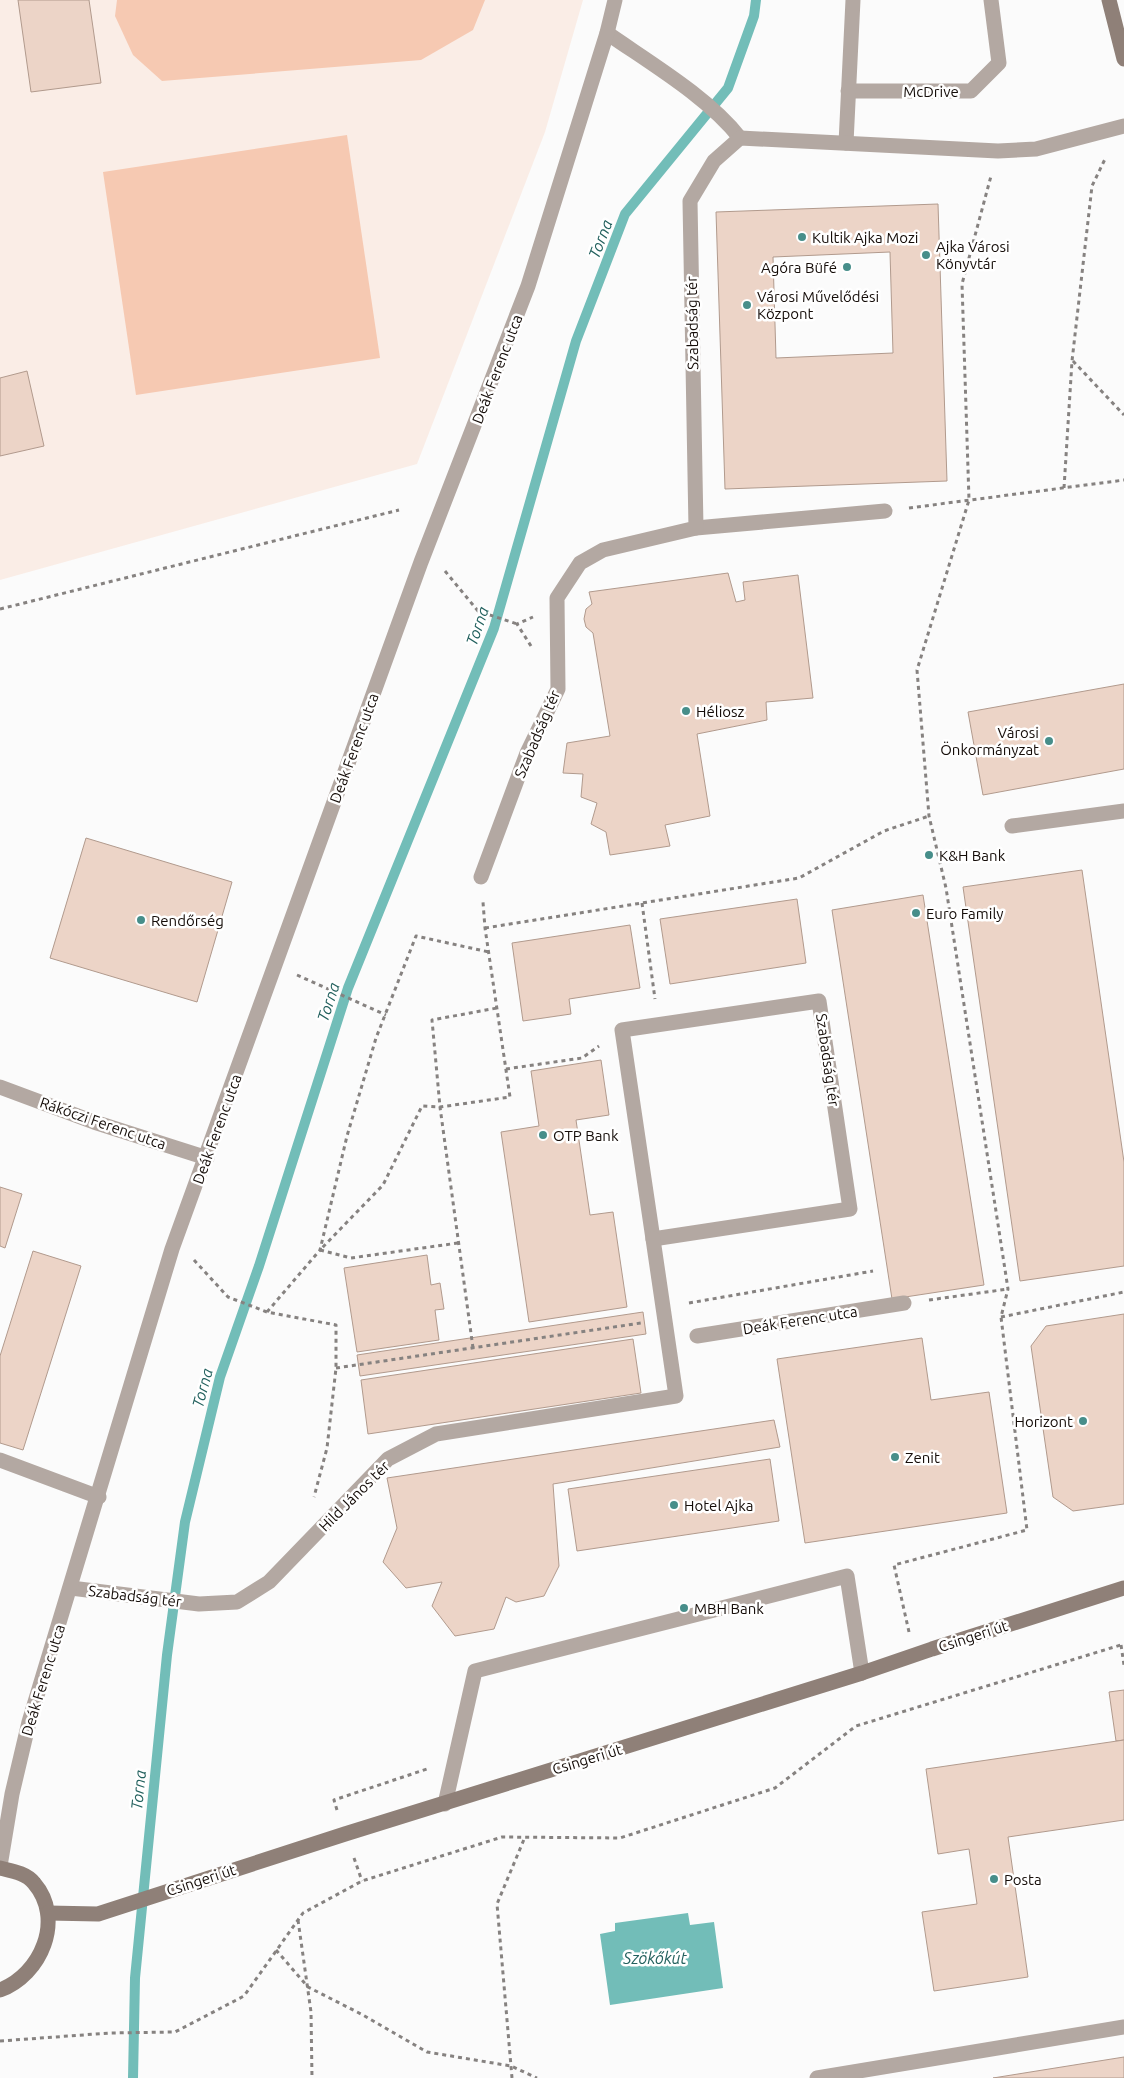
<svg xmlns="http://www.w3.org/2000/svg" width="1124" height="2078" font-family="Ubuntu,sans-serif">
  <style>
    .built { fill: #faede6 }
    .green { fill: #f6c9b2 }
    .water { fill: #72bdb8 }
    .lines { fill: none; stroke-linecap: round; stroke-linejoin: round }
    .stream { stroke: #72bdb8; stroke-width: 10 }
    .building { fill: #ecd4c7; stroke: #b19a8d; fill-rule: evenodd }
    .path { stroke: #868280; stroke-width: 3; stroke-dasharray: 4 4; stroke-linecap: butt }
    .lane { stroke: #b3a8a2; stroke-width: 15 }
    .street { stroke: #b3a8a2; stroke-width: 15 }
    .secondary { stroke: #8f8078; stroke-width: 15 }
    .poi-dot { fill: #478e8a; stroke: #fff; stroke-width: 2 }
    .labels { text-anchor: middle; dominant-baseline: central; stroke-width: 5; stroke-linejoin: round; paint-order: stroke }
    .street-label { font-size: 15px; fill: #140c08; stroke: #fff }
    .poi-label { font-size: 15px; fill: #140c08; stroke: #fff; text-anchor: start }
    .water-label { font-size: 16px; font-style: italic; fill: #23615e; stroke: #fff }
  </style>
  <rect width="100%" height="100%" fill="#fbfbfb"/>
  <polygon class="built" points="0,0 583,0 545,132 417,464 0,580"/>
  <g class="green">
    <polygon points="117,0 485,0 473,30 421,60 162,81 133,55 115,16"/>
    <polygon points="347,135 380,358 136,395 103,172"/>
  </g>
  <polygon class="water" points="688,1913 690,1925 714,1922 723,1988 610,2005 600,1934 615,1931 615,1923"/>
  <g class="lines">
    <polyline class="stream" points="133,2078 135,1978 167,1655 185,1522 220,1377 259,1266 348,988 494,628 576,341 625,214 728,88 754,16 756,0"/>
  </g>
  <g class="building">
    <polygon points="18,0 89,0 101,83 31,92"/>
    <path d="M938 204 947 481 725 489 716 212ZM890 252 893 353 776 358 773 257Z"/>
    <polygon points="27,371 44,446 0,456 0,378"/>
    <polygon points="728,573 736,602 745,600 743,582 798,575 813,698 766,702 767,720 697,734 710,816 665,825 670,846 610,855 606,832 591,824 597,803 581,797 583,774 563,773 567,743 610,736 593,633 586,627 584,619 586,609 592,604 589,592"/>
    <polygon points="1124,684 1124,769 983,795 968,712"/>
    <polygon points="86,838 232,882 197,1002 50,958"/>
    <polygon points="1082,870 1124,1162 1124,1266 1020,1281 963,887"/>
    <polygon points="923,895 984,1285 892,1299 832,910"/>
    <polygon points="797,899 806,963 670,984 660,919"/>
    <polygon points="630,925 640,988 569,999 571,1014 523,1021 512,943"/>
    <polygon points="601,1060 609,1115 576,1120 590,1215 613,1212 627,1307 529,1322 501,1132 539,1126 531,1071"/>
    <polygon points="0,1187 22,1194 5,1248 0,1246"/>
    <polygon points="33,1251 81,1266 23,1450 0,1443 0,1356"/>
    <polygon points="427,1255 431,1285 440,1283 444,1309 435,1310 439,1340 357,1352 344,1268"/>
    <polygon points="643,1312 646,1334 360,1376 357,1355"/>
    <polygon points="1124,1314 1124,1504 1073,1511 1053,1497 1031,1346 1046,1326"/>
    <polygon points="922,1338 931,1400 989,1392 1007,1513 805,1543 777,1359"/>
    <polygon points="633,1339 641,1393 368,1434 361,1380"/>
    <polygon points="774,1420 780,1447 553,1484 559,1566 544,1596 516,1602 506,1597 494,1629 455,1636 432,1606 442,1582 406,1588 383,1562 397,1528 387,1478"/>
    <polygon points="770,1459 779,1521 577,1551 568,1489"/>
    <polygon points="1124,1690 1124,1740 1116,1741 1109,1692"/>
    <polygon points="1124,1740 1124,1820 1008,1837 1028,1977 934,1991 922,1912 977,1904 969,1849 938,1854 926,1769"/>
    <polygon points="1124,2057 1124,2078 993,2078"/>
  </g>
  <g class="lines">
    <g class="path">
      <polyline points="1073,361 1124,415"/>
      <polyline points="1064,488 1072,361 1092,186 1106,157"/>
      <polyline points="909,508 1124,480"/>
      <polyline points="445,571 478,611 517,624"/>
      <polyline points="0,609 399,510"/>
      <polyline points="531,646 517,624 533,617"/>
      <polyline points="642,903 655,999"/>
      <polyline points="485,928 799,878 884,831 929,816"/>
      <polyline points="297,975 386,1015"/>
      <polyline points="506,1069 582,1058 599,1046"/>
      <polyline points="458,1243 351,1258 320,1250 383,1185 422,1106 440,1107 510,1097 485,928 483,902"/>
      <polyline points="194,1260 228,1297 267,1312 336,1325 336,1368 327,1448 314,1497"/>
      <polyline points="929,1300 1008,1289"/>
      <polyline points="689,1303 873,1271"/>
      <polyline points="267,1312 320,1250 347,1136 376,1038 416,936 489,952"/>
      <polyline points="1001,1317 1124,1292"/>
      <polyline points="473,1348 440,1107 432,1020 497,1008"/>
      <polyline points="336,1368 641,1323"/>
      <polyline points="909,1632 894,1565 1027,1530 1001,1317 1008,1289 946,888 929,816 917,670 969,500 962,284 991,176"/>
      <polyline points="1121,1645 1124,1665"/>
      <polyline points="337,1810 334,1800 427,1769"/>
      <polyline points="354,1858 362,1881"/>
      <polyline points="298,1920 311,2012 312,2078"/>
      <polyline points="276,1950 308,1987 363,2015 427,2052 511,2066 537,2078"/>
      <polyline points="0,2041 110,2033 175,2032 244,1996 303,1913 362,1881 502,1837 620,1838 775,1788 856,1726 1124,1644"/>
      <polyline points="512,2078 497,1904 525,1837"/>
    </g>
    <g class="lane">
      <polyline points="848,91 971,91 999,63 991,0"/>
      <polyline points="846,143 853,0"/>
      <polyline points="1012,826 1124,811"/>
      <polyline points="697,1336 904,1303"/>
      <polyline points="445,1804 475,1671 847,1576 862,1673"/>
      <polyline points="817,2078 1124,2027"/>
    </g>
    <g class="street">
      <path d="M607 33C650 63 708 97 740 138"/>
      <polyline points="696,528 885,511"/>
      <polyline points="481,877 527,753 558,689 557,598 580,563 603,550 696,528 690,201 714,161 740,138 998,151 1036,149 1124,126"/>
      <polygon points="819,1001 850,1209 653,1239 622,1030"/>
      <polyline points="0,1087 94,1122 207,1158"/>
      <polyline points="0,1460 99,1497"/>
      <polyline points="71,1588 199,1604 237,1602 269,1582 388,1459 436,1434 676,1396 653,1239"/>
      <polyline points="0,1866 12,1794 29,1722 172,1249 421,562 528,286 607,33 615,0"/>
    </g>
    <g class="secondary">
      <polyline points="1109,0 1124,59"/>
      <path d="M0 1868C12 1871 26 1873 34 1883 65 1919 41 1975 0 1990"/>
      <polyline points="48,1913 98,1914 345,1834 862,1673 932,1649 1124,1588"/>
    </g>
  </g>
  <g class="poi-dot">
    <circle cx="802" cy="237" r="5"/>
    <circle cx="926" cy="255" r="5"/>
    <circle cx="847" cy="267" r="5"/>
    <circle cx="747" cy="305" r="5"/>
    <circle cx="686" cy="711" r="5"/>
    <circle cx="1049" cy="741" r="5"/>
    <circle cx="929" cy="855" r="5"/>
    <circle cx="916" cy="913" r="5"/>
    <circle cx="141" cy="920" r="5"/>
    <circle cx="543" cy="1135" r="5"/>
    <circle cx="1083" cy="1421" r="5"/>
    <circle cx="895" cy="1457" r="5"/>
    <circle cx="674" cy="1505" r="5"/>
    <circle cx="684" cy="1608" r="5"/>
    <circle cx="994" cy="1879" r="5"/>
  </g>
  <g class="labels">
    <g class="street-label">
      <text x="931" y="91">McDrive</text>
      <text transform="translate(692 323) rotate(-91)">Szabadság tér</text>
      <text transform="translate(497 369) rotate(-69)">Deák Ferenc utca</text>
      <text transform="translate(537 734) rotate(-67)">Szabadság tér</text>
      <text transform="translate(354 748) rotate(-70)">Deák Ferenc utca</text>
      <text transform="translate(828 1060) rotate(82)">Szabadság tér</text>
      <text transform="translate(103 1123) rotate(19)">Rákóczi Ferenc utca</text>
      <text transform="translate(217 1129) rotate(-70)">Deák Ferenc utca</text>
      <text transform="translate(800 1320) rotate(-9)">Deák Ferenc utca</text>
      <text transform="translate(354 1496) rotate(-45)">Hild János tér</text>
      <text transform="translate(135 1596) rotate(7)">Szabadság tér</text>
      <text transform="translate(973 1636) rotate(-18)">Csingeri út</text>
      <text transform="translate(43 1680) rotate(-73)">Deák Ferenc utca</text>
      <text transform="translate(587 1759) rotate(-17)">Csingeri út</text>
      <text transform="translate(201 1880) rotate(-18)">Csingeri út</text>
    </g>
    <g class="poi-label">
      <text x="812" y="237">Kultik Ajka Mozi</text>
      <text x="936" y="246">Ajka Városi<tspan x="936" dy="17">Könyvtár</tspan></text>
      <text x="837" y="267" text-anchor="end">Agóra Büfé</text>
      <text x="757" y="296">Városi Művelődési<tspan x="757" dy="17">Központ</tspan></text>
      <text x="696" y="711">Héliosz</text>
      <text x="1039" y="732" text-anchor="end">Városi<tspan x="1039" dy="17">Önkormányzat</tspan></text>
      <text x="939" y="855">K&amp;H Bank</text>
      <text x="926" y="913">Euro Family</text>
      <text x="151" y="920">Rendőrség</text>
      <text x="553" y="1135">OTP Bank</text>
      <text x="1073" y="1421" text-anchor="end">Horizont</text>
      <text x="905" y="1457">Zenit</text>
      <text x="684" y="1505">Hotel Ajka</text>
      <text x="694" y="1608">MBH Bank</text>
      <text x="1004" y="1879">Posta</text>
    </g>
    <g class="water-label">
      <text transform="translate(600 239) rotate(-69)">Torna</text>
      <text transform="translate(477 626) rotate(-71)">Torna</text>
      <text transform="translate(328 1002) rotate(-72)">Torna</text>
      <text transform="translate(202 1388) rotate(-75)">Torna</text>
      <text transform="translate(138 1790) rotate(-84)">Torna</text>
      <text x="655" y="1958">Szökőkút</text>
    </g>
  </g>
</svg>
